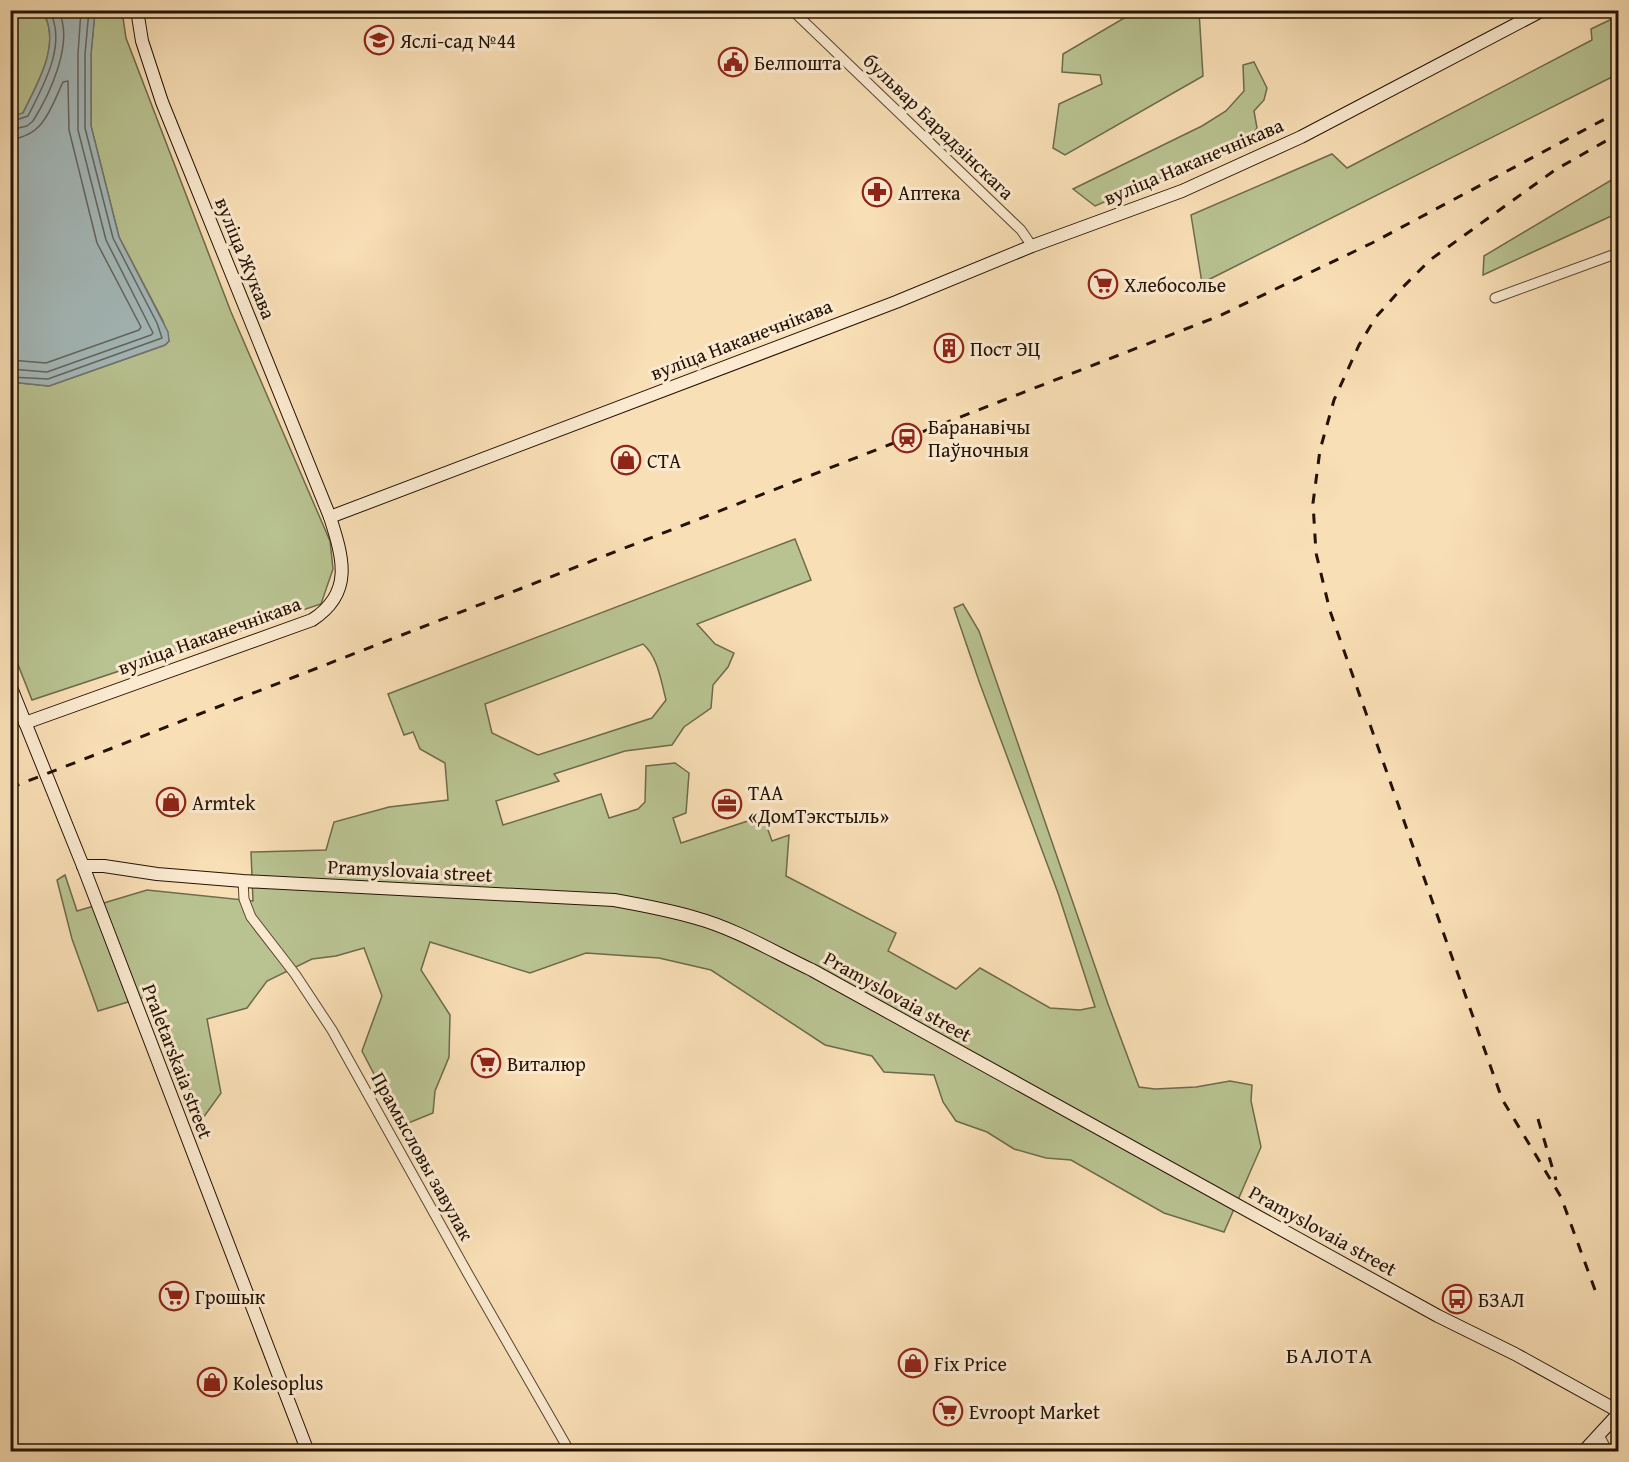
<svg xmlns="http://www.w3.org/2000/svg" width="1629" height="1462" font-family="'Gentium Book Plus',serif">
  <style>
    .green { fill: #b9c392; stroke: #6e6a4b; stroke-width: 1.5; fill-rule: evenodd }
    .water { fill: #a4b9ba; stroke: #717671; stroke-width: 1.5 }
    .lines { fill: none; stroke-linecap: round; stroke-linejoin: round }
    .shore { stroke: #64665f; stroke-width: 1.5 }
    .street-casing { stroke: #594530; stroke-width: 11 }
    .secondary-casing { stroke: #241204; stroke-width: 14 }
    .street { stroke: #fbead0; stroke-width: 9 }
    .secondary { stroke: #fbead0; stroke-width: 12 }
    .rail { stroke: #241204; stroke-width: 3; stroke-dasharray: 10 10; stroke-linecap: butt }
    .labels { text-anchor: middle; dominant-baseline: central; stroke-width: 6; stroke-linejoin: round; paint-order: stroke }
    .poi-label { font-size: 20px; fill: #241204; stroke: #fbead0; text-anchor: start }
    .street-label { font-size: 20px; fill: #241204; stroke: #fbead0 }
    .quarter-label { font-size: 22px; letter-spacing: 1.5px; fill: #241204; stroke: #fbead0 }
  </style>
  <rect width="100%" height="100%" fill="#f9dfb6"/>
  <filter id="stains"><feTurbulence type="fractalNoise" baseFrequency=".00333" numOctaves="4"/><feColorMatrix values="0 0 0 0 .2 0 0 0 0 .09 0 0 0 0 .02 0 0 0 .5 -.17"/></filter>
  <radialGradient id="worn" r=".72"><stop offset=".6" stop-color="#630" stop-opacity="0"/><stop offset="1" stop-color="#630" stop-opacity=".3"/></radialGradient>
  <g class="green">
    <polygon points="95,11 122,11 126,38 231,312 330,541 333,569 321,604 32,700 11,647 11,382 49,386 165,345 169,341 163,321 119,237 91,126 91,54"/>
    <polygon points="1136,11 1199,11 1203,76 1065,155 1053,148 1059,104 1102,84 1100,75 1062,72 1063,54"/>
    <path d="M43 12C62 45 37 83 23 113L11 117 10 17Z"/>
    <polygon points="1618,16 1618,74 1202,283 1191,215 1332,154 1347,168 1592,40 1591,29"/>
    <polygon points="1254,62 1267,88 1264,100 1254,111 1257,128 1249,139 1233,148 1095,206 1073,189 1202,126 1226,111 1244,91 1243,65"/>
    <polygon points="1618,176 1618,213 1483,275 1484,256"/>
    <path d="M795 539 811 580 697 624 715 644 734 653 728 667 713 685 711 708 684 727 672 745 625 751 554 774 559 781 496 801 503 825 601 794 609 818 638 809 645 802 646 766 675 763 689 773 686 813 673 818 681 843 763 816 772 841 789 835 786 876 896 933 888 951 956 989 980 968 1050 1008 1080 1010 1095 1007 1058 893 980 684 954 608 963 604 979 631 1108 1004 1139 1087 1155 1089 1196 1087 1230 1081 1252 1085 1251 1101 1261 1147 1224 1232 1164 1213 1071 1160 1046 1158 1014 1149 987 1132 956 1121 943 1102 934 1075 884 1072 872 1056 825 1045 711 970 659 958 586 953 530 973 430 942 421 970 450 1015 449 1057 435 1091 433 1113 401 1126 362 1051 382 996 364 948 336 956 312 959 267 981 247 1008 207 1019 221 1093 203 1118 145 997 98 1011 72 939 57 880 65 875 77 911 147 890 253 901 251 852 326 850 334 822 389 807 448 800 445 763 420 749 413 732 404 735 388 694ZM643 644C658 657 661 681 666 700L652 718 538 755 492 733 485 704Z"/>
  </g>
  <path class="water" d="M11 10 95 11 91 54V126L119 237 168 332 169 341 165 345 49 386 11 382V117L23 113C37 84 62 44 43 12L11 16Z"/>
  <g class="lines">
    <g class="shore">
      <path d="M10 122 28 116C43 86 68 44 49 10"/>
      <path d="M10 130 27 126 33 121C50 94 75 41 58 10"/>
      <path d="M10 139C44 137 51 107 63 82L68 81 69 130 97 243 141 327 139 330 46 363 10 360"/>
      <polyline points="10,369 47,372 151,335 153,333 106,240 78,130 78,54 81,10"/>
      <polyline points="10,377 48,379 162,338 157,323 113,238 85,128 85,54 89,10"/>
    </g>
    <g class="street-casing">
      <g id="street">
        <polyline points="792,10 1021,230 1032,246"/>
        <polyline points="1495,298 1618,253"/>
        <polyline points="243,881 244,899 251,917 295,974 332,1030 468,1274 570,1452"/>
        <polyline points="1599,1435 1608,1452"/>
      </g>
    </g>
    <g class="secondary-casing">
      <g id="secondary">
        <polyline points="330,517 896,302 1032,246 1182,191 1301,137 1543,10"/>
        <polyline points="10,685 83,866 308,1452"/>
        <path d="M25 723 312 620C354 593 343 558 330 517L162 102 142 41 137 10"/>
        <path d="M83 866H104L157 874 243 881 614 900C642 905 669 910 696 918 736 929 774 952 812 970L1438 1316 1515 1354 1618 1411"/>
        <polyline points="1583,1452 1618,1414"/>
      </g>
    </g>
    <use href="#street" class="street"/>
    <use href="#secondary" class="secondary"/>
    <g class="rail">
      <polyline points="10,788 1219,316 1372,243 1618,112"/>
      <polyline points="1538,1119 1556,1180"/>
      <polyline points="1595,1290 1561,1197 1502,1099 1330,611 1316,553 1313,503 1320,450 1334,400 1359,345 1376,317 1401,289 1430,260 1555,170 1618,134"/>
    </g>
  </g>
  <defs>
    <g id="school-ring" transform="scale(1.5)"><circle r="9.5" fill="#fbead0" stroke="#8f2418" stroke-width="1.5"/><path d="M0-5L7-2L0 1L-7-2ZM-4 1L0 2.5L4 1V4Q0 6-4 4Z" fill="#8f2418"/></g>
    <g id="civic-ring" transform="scale(1.5)"><circle r="9.5" fill="#fbead0" stroke="#8f2418" stroke-width="1.5"/><path d="M-.6-6.5H3V-4.5H.6V-3L4-1V1h2V6H-6V1h2V-1L-.6-3ZM-1.2 2.5V6h2.4V2.5Z" fill="#8f2418"/></g>
    <g id="pharmacy-ring" transform="scale(1.5)"><circle r="9.5" fill="#fbead0" stroke="#8f2418" stroke-width="1.5"/><path d="M-2-6h4v4h4v4h-4v4h-4v-4h-4v-4h4Z" fill="#8f2418"/></g>
    <g id="supermarket-ring" transform="scale(1.5)"><circle r="9.5" fill="#fbead0" stroke="#8f2418" stroke-width="1.5"/><path d="M-6-5.5h2.5l.6 2H6L4.5 2H-2.5L-4.4-4H-6ZM-1.5 3.2a1.3 1.3 0 1 0 .1 0ZM3 3.2a1.3 1.3 0 1 0 .1 0Z" fill="#8f2418"/></g>
    <g id="building-ring" transform="scale(1.5)"><circle r="9.5" fill="#fbead0" stroke="#8f2418" stroke-width="1.5"/><path d="M-4-6H4V6H1V3H-1V6H-4ZM-2.5-4.3h1.7v1.8h-1.7ZM.8-4.3h1.7v1.8H.8ZM-2.5-1h1.7V.8h-1.7ZM.8-1h1.7V.8H.8Z" fill="#8f2418"/></g>
    <g id="station-ring" transform="scale(1.5)"><circle r="9.5" fill="#fbead0" stroke="#8f2418" stroke-width="1.5"/><path d="M-3-6H3Q5-6 5-4V2Q5 4 3 4L4.5 6H3L1.5 4h-3L-3 6H-4.5L-3 4Q-5 4-5 2V-4Q-5-6-3-6ZM-3.5-4v3h7v-3ZM-3.5 1v1.5H-2V1ZM2 1v1.5H3.5V1Z" fill="#8f2418"/></g>
    <g id="shop-ring" transform="scale(1.5)"><circle r="9.5" fill="#fbead0" stroke="#8f2418" stroke-width="1.5"/><path d="M-5-2.5h2.3a2.7 3.5 0 0 1 5.4 0H5L5.5 6h-11ZM-1.5-2.5h3a1.5 2.3 0 0 0-3 0Z" fill="#8f2418"/></g>
    <g id="office-ring" transform="scale(1.5)"><circle r="9.5" fill="#fbead0" stroke="#8f2418" stroke-width="1.5"/><path d="M-6-3h4V-5.5h4V-3h4V5H-6ZM-1-4.5V-3h2v-1.5ZM-6 0V1H6V0Z" fill="#8f2418"/></g>
    <g id="bus-ring" transform="scale(1.5)"><circle r="9.5" fill="#fbead0" stroke="#8f2418" stroke-width="1.5"/><path d="M-5-6H5V4H4V6H2V4H-2V6H-4V4H-5ZM-3.5-4V0h7V-4ZM-3.5 1.2v1.5H-2V1.2ZM2 1.2v1.5H3.5V1.2Z" fill="#8f2418"/></g>
  </defs>
  <g fill-rule="evenodd">
    <use href="#school-ring" x="379" y="40"/>
    <use href="#civic-ring" x="733" y="62"/>
    <use href="#pharmacy-ring" x="877" y="192"/>
    <use href="#supermarket-ring" x="1103" y="284"/>
    <use href="#building-ring" x="949" y="348"/>
    <use href="#station-ring" x="907" y="438"/>
    <use href="#shop-ring" x="626" y="460"/>
    <use href="#shop-ring" x="171" y="802"/>
    <use href="#office-ring" x="727" y="804"/>
    <use href="#supermarket-ring" x="486" y="1063"/>
    <use href="#supermarket-ring" x="174" y="1296"/>
    <use href="#bus-ring" x="1457" y="1299"/>
    <use href="#shop-ring" x="913" y="1363"/>
    <use href="#shop-ring" x="212" y="1382"/>
    <use href="#supermarket-ring" x="948" y="1411"/>
  </g>
  <g class="labels">
    <g class="poi-label">
      <text x="400" y="40">Яслі-сад №44</text>
      <text x="754" y="62">Белпошта</text>
      <text x="898" y="192">Аптека</text>
      <text x="1124" y="284">Хлебосолье</text>
      <text x="970" y="348">Пост ЭЦ</text>
      <text x="928" y="426">Баранавічы<tspan x="928" dy="23">Паўночныя</tspan></text>
      <text x="647" y="460">СТА</text>
      <text x="748" y="792">ТАА<tspan x="748" dy="23">«ДомТэкстыль»</tspan></text>
      <text x="192" y="802">Armtek</text>
      <text x="507" y="1063">Виталюр</text>
      <text x="195" y="1296">Грошык</text>
      <text x="1478" y="1299">БЗАЛ</text>
      <text x="934" y="1363">Fix Price</text>
      <text x="233" y="1382">Kolesoplus</text>
      <text x="969" y="1411">Evroopt Market</text>
    </g>
    <g class="street-label">
      <text transform="translate(939 126) rotate(44)">бульвар Барадзінскага</text>
      <text transform="translate(1193 161) rotate(-23)">вуліца Наканечнікава</text>
      <text transform="translate(246 258) rotate(68)">вуліца Жукава</text>
      <text transform="translate(741 339) rotate(-21)">вуліца Наканечнікава</text>
      <text transform="translate(209 635) rotate(-20)">вуліца Наканечнікава</text>
      <text transform="translate(410 870) rotate(3)">Pramyslovaia street</text>
      <text transform="translate(898 996) rotate(29)">Pramyslovaia street</text>
      <text transform="translate(178 1061) rotate(69)">Praletarskaia street</text>
      <text transform="translate(423 1156) rotate(61)">Прамысловы завулак</text>
      <text transform="translate(1323 1230) rotate(29)">Pramyslovaia street</text>
    </g>
    <g class="quarter-label">
      <text x="1330" y="1355">БАЛОТА</text>
    </g>
  </g>
  <rect width="1629" height="1462" fill="none" stroke="#f9dfb6" stroke-width="36"/>
  <rect x="12" y="12" width="1605" height="1438" fill="none" stroke="#241204" stroke-width="3"/>
  <rect x="18" y="18" width="1593" height="1426" fill="none" stroke="#241204" stroke-width="1.5"/>
  <rect width="100%" height="100%" filter="url(#stains)"/>
  <rect width="100%" height="100%" fill="url(#worn)"/>
</svg>
